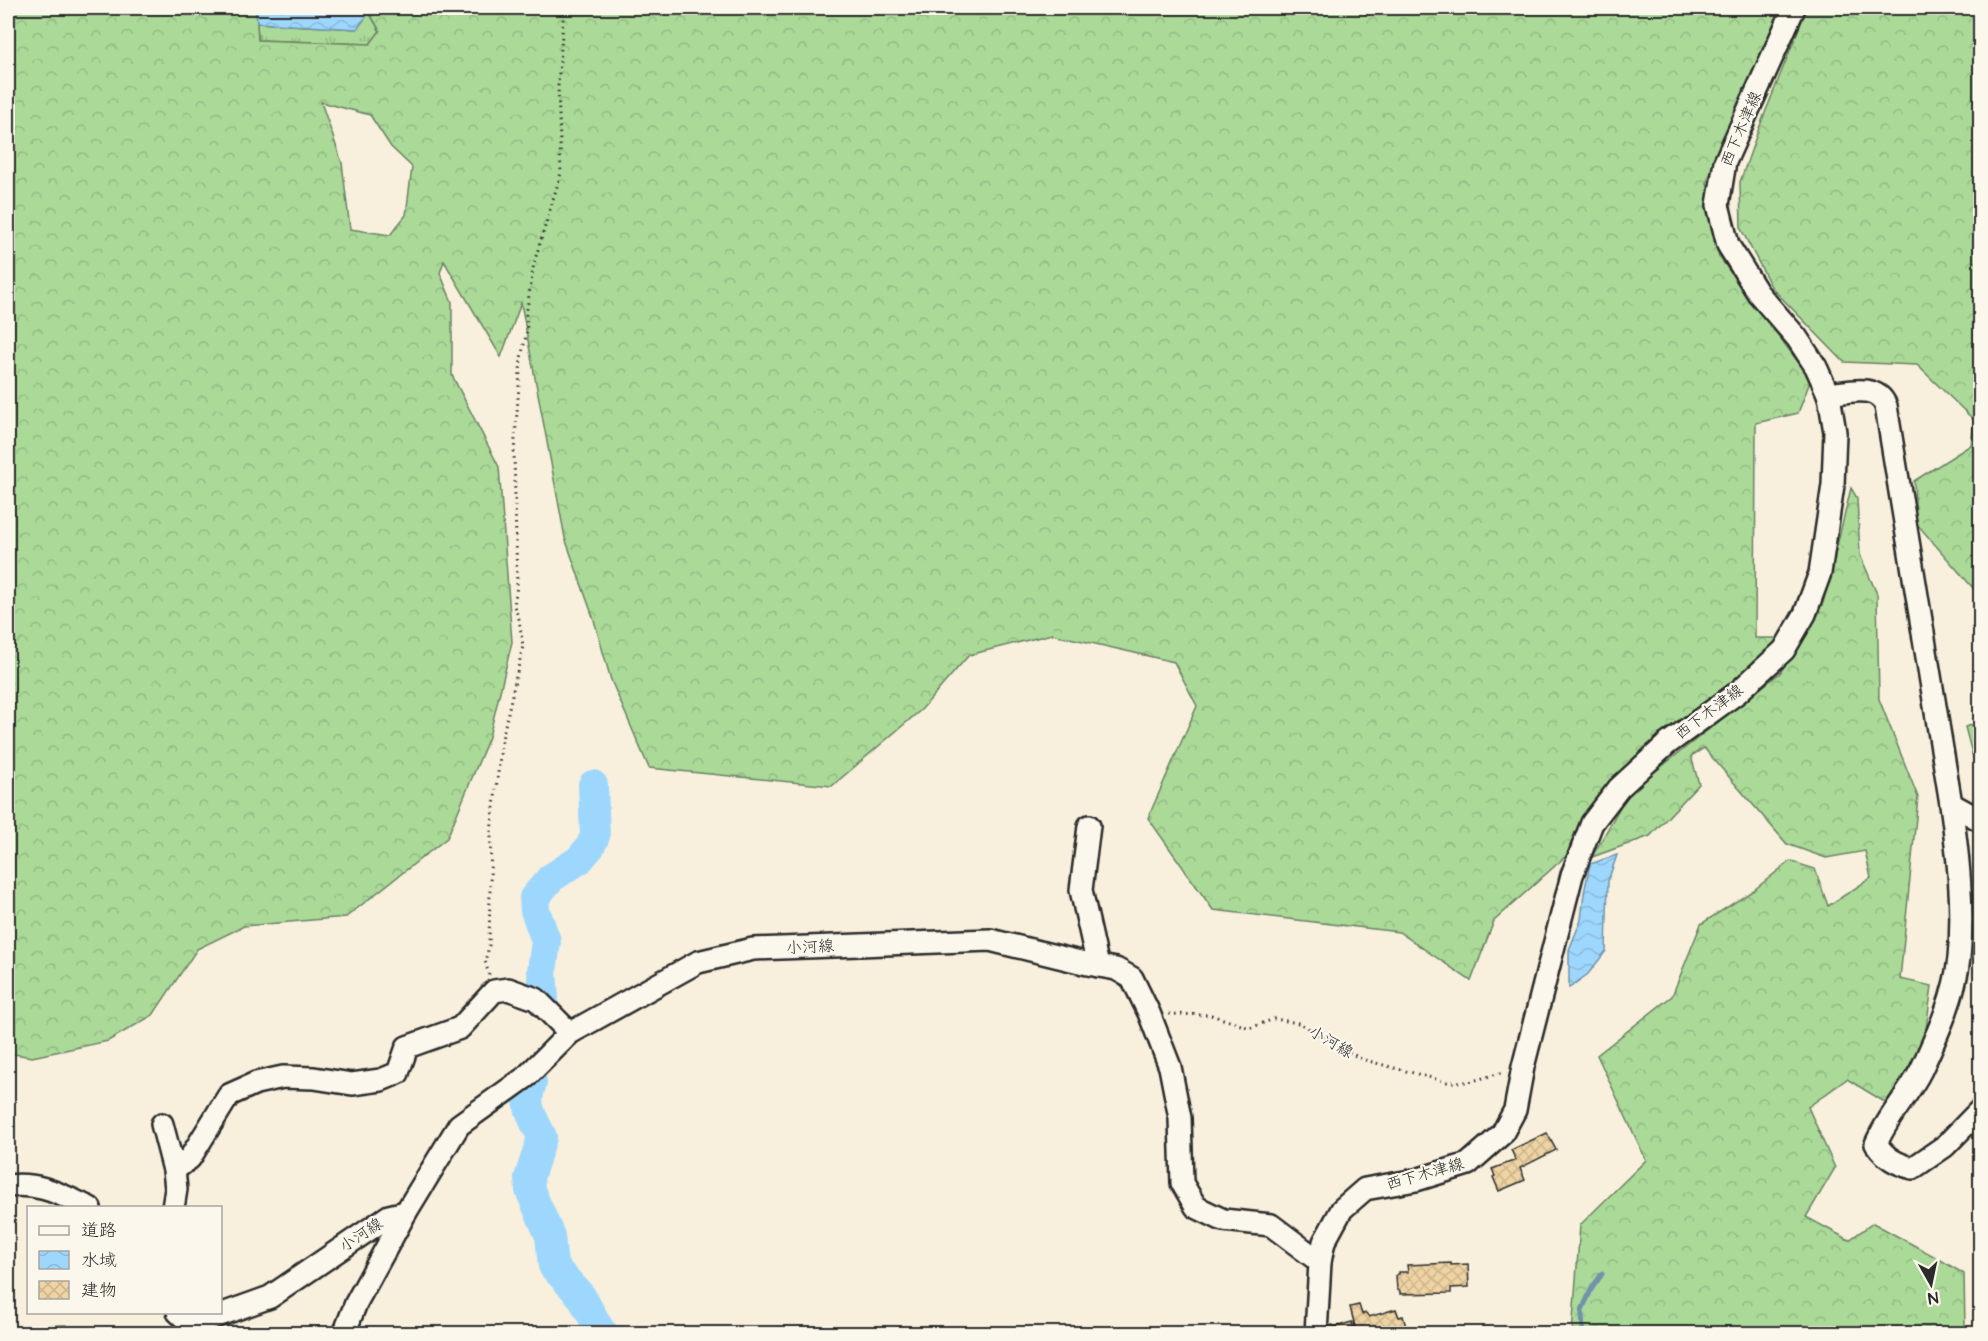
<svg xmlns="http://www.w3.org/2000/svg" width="1988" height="1341" font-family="'Architects Daughter','Klee One',sans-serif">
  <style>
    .grass { fill: url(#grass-tufts); stroke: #6a8262; stroke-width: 1.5 }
    .forest { fill: url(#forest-crowns); stroke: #6a8262; stroke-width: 1.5; fill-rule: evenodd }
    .water { fill: url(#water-waves); stroke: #7092aa; stroke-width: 1.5 }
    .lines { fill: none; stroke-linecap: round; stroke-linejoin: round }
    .stream { stroke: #7092aa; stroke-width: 5 }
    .river { stroke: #9ed7fe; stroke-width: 30 }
    .building { fill: url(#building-cross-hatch); stroke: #2b2b2b; stroke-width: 1.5 }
    .minor-casing { stroke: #2b2b2b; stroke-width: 26 }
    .path { stroke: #2b2b2b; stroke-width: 3; stroke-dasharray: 1.5 4.5; stroke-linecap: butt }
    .minor { stroke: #fbf7ec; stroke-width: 21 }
    .labels { text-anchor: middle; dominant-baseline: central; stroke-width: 4.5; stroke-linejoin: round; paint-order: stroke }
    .street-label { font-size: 16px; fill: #2b2b2b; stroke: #fbf7ec }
  </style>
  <defs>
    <pattern id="grass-tufts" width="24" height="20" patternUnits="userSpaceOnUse" patternTransform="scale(1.5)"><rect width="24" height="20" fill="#aad998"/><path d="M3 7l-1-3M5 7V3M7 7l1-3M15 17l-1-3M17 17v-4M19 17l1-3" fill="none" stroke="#92ba83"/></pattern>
    <pattern id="forest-crowns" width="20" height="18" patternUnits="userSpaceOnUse" patternTransform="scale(1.5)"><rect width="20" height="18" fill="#aad998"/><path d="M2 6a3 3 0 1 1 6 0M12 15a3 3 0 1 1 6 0" fill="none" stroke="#92ba83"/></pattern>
    <pattern id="water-waves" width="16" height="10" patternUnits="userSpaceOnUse" patternTransform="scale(1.5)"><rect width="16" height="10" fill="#9ed7fe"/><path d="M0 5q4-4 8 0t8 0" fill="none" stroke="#88b9da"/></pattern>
    <pattern id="building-cross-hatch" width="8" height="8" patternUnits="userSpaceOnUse" patternTransform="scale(1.5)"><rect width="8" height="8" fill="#eed3a3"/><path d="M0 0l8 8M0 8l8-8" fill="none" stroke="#ccb58c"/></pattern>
  </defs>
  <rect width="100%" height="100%" fill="#f8f0dd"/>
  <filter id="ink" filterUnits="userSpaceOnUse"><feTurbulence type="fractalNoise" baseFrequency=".0167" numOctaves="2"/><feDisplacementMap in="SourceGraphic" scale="12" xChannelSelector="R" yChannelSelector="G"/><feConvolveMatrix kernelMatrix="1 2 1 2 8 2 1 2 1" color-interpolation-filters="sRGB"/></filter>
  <g filter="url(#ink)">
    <polygon class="grass" points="369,12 380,31 370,44 258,40 257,23 357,29"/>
    <g class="forest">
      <path d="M8 8H256L258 40 370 44 380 31 369 12 372 8H1783L1707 181 1719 257 1811 379 1798 413 1756 423 1755 638H1782L1729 690 1592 808 1568 854 1494 921 1471 981 1399 932 1213 910 1148 818 1197 706 1174 662 1052 634 969 655 922 709 832 786 649 768 611 680 594 620 565 538 521 303 501 357 444 261 440 273 452 302V375L499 467 512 642 489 737 447 838 346 917 244 926 197 949 153 1015 108 1041 32 1057 8 1053ZM321 102 370 115 391 147 412 167 406 215 390 235 350 229 342 163Z"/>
      <polygon points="1807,8 1980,8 1980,596 1916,523 1914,481 1971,445 1974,420 1917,365 1844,362 1772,288 1741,229 1740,182 1759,128"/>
      <polygon points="1851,488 1857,498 1860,555 1877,594 1879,699 1918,797 1900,979 1932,986 1924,1043 1886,1103 1847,1079 1808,1107 1835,1168 1806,1217 1849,1240 1873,1223 1939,1259 1964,1274 1965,1328 1978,1333 1572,1334 1580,1225 1646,1160 1597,1055 1672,996 1701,924 1754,890 1790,861 1815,869 1828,906 1871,878 1865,851 1826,858 1787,844 1704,748 1691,756 1699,784 1650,836 1592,857 1628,793 1780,673 1823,603"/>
      <polygon points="1980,722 1980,784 1965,727"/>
      <polygon points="66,1325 71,1333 8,1333 8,1327"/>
    </g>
    <g class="water">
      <polygon points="256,8 372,8 372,9 357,29 257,23"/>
      <polygon points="1617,855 1608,881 1606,951 1588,974 1569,988 1569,950 1581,920 1584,893 1590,864"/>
    </g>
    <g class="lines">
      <polyline class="stream" points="1583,1334 1582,1310 1592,1288 1602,1274"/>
      <g class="river">
        <polyline points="544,998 542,971 546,941 535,910 534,898 551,878 579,860 590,847 595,836 593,785"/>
        <path d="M532 1083C523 1105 532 1116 542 1137L529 1178 530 1190 550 1236 553 1266 581 1296 600 1330 604 1334"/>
      </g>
    </g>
    <g class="building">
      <polygon points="1547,1133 1556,1150 1520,1168 1525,1180 1499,1191 1493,1177 1495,1176 1492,1169 1516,1160 1511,1150"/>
      <polygon points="1451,1263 1451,1265 1468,1264 1469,1287 1451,1288 1451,1293 1400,1294 1400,1291 1397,1290 1396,1275 1399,1274 1399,1272 1408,1272 1407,1265"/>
      <polygon points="1359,1305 1362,1314 1366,1313 1369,1317 1396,1309 1399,1317 1403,1316 1408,1334 1357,1334 1350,1307"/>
      <polygon points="1352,1322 1355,1334 1324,1334 1324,1327 1333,1325 1334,1327"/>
    </g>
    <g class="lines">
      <g class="minor-casing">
        <g id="minor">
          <path d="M1828 394C1848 392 1877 383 1886 406L1951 804"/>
          <path d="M1980 820 1951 804C1958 855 1964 907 1959 958 1955 997 1937 1035 1921 1070 1908 1096 1887 1117 1876 1144 1886 1158 1896 1164 1913 1168L1945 1146 1980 1110"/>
          <polyline points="1089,826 1081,890 1098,966"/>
          <polyline points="162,1124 174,1170 176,1189 173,1208"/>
          <polyline points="174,1170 190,1158 229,1095 256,1083 283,1077 314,1078 352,1084 381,1080 398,1073 407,1047 460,1028 494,991 508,989 536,999 570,1033"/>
          <path d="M8 1186C41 1182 61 1195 90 1208"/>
          <polyline points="178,1312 192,1325"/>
          <polyline points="194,1334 192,1325 270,1297 389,1216 406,1212 459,1125 526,1077 570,1033 698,962 753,949 990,940 1088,964 1116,969 1132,978 1149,1013 1170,1067 1180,1118 1182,1183 1196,1207 1223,1220 1271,1225 1320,1262"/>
          <polyline points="344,1334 356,1303 406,1212"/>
          <polyline points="1316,1334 1320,1262 1324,1242 1342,1209 1365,1189 1416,1180 1468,1164 1502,1134 1515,1110 1523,1067 1572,875 1592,823 1619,788 1667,744 1737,693 1784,650 1805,614 1820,573 1833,485 1835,432 1829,396 1816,367 1797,338 1758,293 1728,245 1718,205 1725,162 1794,8"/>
        </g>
      </g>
      <g class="path">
        <polyline points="489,975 485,961 489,947 491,832 502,739 523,646 519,619 514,606 517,586 514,452 521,358 527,331 526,315 534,263 561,173 558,86 564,8"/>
        <polyline points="1169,1014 1211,1015 1250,1028 1274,1019 1299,1023 1361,1059 1447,1082 1469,1082 1504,1072"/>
      </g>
      <use href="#minor" class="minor"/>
    </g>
  </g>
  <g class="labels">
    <g class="street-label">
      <text transform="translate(1741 129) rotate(-67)">西下木津線</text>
      <text transform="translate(1709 712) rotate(-37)">西下木津線</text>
      <text transform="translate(810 947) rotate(-3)">小河線</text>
      <text transform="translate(1331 1042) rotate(30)">小河線</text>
      <text transform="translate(1425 1174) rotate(-16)">西下木津線</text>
      <text transform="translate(361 1235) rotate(-34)">小河線</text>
    </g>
  </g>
  <rect width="1988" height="1341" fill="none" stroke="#fbf7ec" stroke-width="30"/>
  <rect x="15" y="15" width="1958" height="1311" fill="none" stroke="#2b2b2b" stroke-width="2" filter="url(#ink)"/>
  <rect x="27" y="1206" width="195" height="108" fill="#fbf7ec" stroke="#a8a59f" stroke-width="1.5"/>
  <rect x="39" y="1226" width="30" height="9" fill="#fbf7ec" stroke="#a8a59f" stroke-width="1.5"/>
  <text x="81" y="1236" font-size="18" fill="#2b2b2b">道路</text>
  <rect x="39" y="1251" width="30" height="18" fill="url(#water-waves)" stroke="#a8a59f" stroke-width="1.5"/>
  <text x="81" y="1266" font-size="18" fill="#2b2b2b">水域</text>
  <rect x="39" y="1281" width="30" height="18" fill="url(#building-cross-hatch)" stroke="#a8a59f" stroke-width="1.5"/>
  <text x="81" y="1296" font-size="18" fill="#2b2b2b">建物</text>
  <g transform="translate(1931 1284) rotate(171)" stroke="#fbf7ec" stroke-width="4.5" paint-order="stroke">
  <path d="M0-4.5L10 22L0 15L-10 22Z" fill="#2b2b2b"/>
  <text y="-9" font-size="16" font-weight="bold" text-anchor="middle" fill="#2b2b2b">N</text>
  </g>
</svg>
